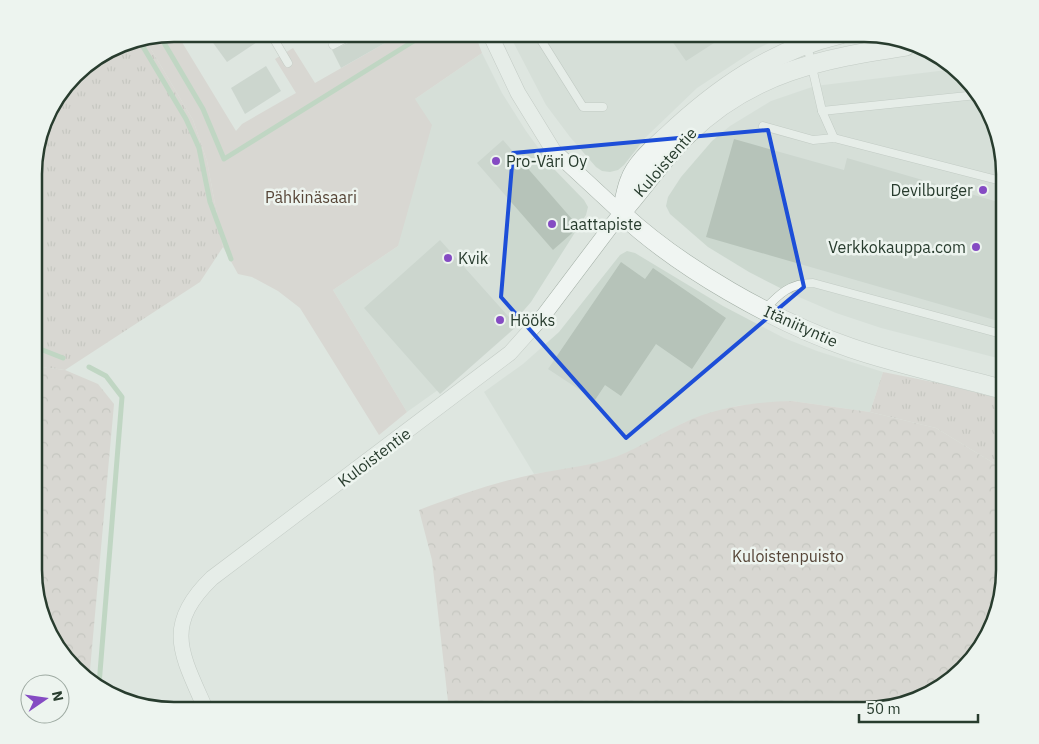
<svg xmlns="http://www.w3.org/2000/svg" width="1039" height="744" font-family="'IBM Plex Sans',sans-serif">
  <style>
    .built { fill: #ccd8cf }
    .grass { fill: url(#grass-tufts) }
    .forest { fill: url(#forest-crowns) }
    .park { fill: #d0c6c0 }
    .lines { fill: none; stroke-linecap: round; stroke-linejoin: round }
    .stream { stroke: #9bc4a1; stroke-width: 5 }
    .building { fill: #b6c3b9 }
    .service-casing { stroke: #a0aca3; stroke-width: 9 }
    .minor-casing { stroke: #a0aca3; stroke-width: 16 }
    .tertiary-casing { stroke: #a0aca3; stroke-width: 20 }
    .service { stroke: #f0f5f2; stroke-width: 8 }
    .minor { stroke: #f0f5f2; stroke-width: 15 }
    .tertiary { stroke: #f0f5f2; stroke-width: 19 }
    .marked { fill: none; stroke: #1d4ed8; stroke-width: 4; stroke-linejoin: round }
    .poi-dot { fill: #854bc3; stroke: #edf4ef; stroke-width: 2 }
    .labels { text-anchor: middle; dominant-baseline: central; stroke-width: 5; stroke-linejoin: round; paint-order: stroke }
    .poi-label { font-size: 16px; fill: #283c2e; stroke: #edf4ef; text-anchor: start }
    .street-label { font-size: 16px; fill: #283c2e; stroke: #edf4ef }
    .park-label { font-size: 16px; fill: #564537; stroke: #edf4ef }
    .rim { fill: none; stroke: #283c2e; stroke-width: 2.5 }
  </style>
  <defs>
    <pattern id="grass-tufts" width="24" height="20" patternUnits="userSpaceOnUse" patternTransform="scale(1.25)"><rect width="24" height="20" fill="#d0c6c0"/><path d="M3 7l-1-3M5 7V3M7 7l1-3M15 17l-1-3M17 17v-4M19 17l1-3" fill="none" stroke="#a9a29c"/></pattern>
    <pattern id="forest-crowns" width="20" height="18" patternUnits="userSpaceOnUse" patternTransform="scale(1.25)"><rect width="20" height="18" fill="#d0c6c0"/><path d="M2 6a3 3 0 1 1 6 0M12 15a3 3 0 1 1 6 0" fill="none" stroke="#a9a29c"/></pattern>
  </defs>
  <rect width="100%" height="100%" fill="#dee6e0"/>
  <g class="built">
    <polygon points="509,34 787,34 755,50 697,88 646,137 624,165 618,170 610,172 602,171 596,167 570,137 546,105"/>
    <polygon points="482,53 502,93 526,131 553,168 584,200 588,207 586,215 531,302 497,341 459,375 407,412 333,290 398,246 415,99"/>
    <polygon points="955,69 991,112 1005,165 1005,360 881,328 836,313 792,294 749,272 708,247 670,214 666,206 668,197 681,177 712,141 730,126 771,101 815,86"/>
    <polygon points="627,251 635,253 723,306 784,338 817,351 883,372 870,412 792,401 736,406 683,423 634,450 608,460 581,467 534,474 484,392 523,364 559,332 620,255"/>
  </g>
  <g class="grass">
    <polygon points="145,39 193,120 207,161 223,247 200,282 65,370 35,366 35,156 52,104 82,68 129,41"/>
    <polygon points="883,372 943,384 1005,400 1005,467 1000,467 936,428 870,412"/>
  </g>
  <g class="forest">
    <polygon points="35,366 65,370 98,384 114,404 89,681 52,640 35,588"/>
    <path d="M792 401 870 412 936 428 1000 467H1005V579L976 655 927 696 865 710H449L432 560 419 510C456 496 496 482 535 474 559 469 582 467 606 460 633 452 656 436 681 424 716 407 754 402 792 401Z"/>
  </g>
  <polygon class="park" points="177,34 236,131 242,124 296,93 275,59 293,48 315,83 401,34 475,34 482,53 415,99 432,125 398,246 333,290 407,412 379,435 300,308 278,291 252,277 238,274 223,247 207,161 193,120 145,39"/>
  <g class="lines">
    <g class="stream">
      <polyline points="160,36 203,109 224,159 425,34"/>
      <polyline points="139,40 186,119 199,148 210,202 231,259"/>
      <polyline points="35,347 63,358"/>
      <polyline points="89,367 106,376 122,397 99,685"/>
    </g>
  </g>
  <g class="building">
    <polygon points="220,34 265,34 266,36 227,62 211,40"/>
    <polygon points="323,34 342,34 328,43"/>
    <polygon points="360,34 401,34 341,68 332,50 357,39"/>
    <polygon points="667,34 728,34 686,61"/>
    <polygon points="266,66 281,91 245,114 231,88"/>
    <polygon points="734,139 844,170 847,158 1005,204 1005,323 706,237"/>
    <polygon points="503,140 579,227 553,250 477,163"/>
    <polygon points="440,240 517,326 440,394 364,308"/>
    <polygon points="621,262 645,279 653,268 726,318 692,369 656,344 621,396 605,385 595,400 548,369"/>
  </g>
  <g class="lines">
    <g class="service-casing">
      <g id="service">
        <polyline points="271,34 288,63"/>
        <polyline points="550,34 541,40 583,107 603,107"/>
        <polyline points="333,45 354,34"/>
        <polyline points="807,45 822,111 834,138"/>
        <polyline points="822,111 977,95"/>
        <polyline points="763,126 813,140 834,138 1005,182"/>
        <path d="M764 310C779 294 790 283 813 283L1005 335"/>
      </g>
    </g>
    <g class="minor-casing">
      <path id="minor" d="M206 710C182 655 162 626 212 578L510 353 544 315 621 213 553 150 518 93 490 34"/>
    </g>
    <g class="tertiary-casing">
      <g id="tertiary">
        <path d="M622 209C625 200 626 189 630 180 636 163 654 148 667 136 717 89 772 50 841 34"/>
        <path d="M621 213C680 268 775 322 851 348 901 365 954 376 1005 390"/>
        <path d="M621 213C644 187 663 158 688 134 751 72 822 59 906 46"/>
      </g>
    </g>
    <use href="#service" class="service"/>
    <use href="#minor" class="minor"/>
    <use href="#tertiary" class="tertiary"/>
  </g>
  <path d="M0 0H1039V744H0ZM768 130 804 287 626 438 501 297 513 153Z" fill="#dee6e0" fill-opacity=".55" fill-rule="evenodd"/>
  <path class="marked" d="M768 130 804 287 626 438 501 297 513 153Z"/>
  <g class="poi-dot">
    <circle cx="496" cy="161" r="5"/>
    <circle cx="983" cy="190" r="5"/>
    <circle cx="552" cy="224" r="5"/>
    <circle cx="976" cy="247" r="5"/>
    <circle cx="448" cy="258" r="5"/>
    <circle cx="500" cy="320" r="5"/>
  </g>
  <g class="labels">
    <g class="poi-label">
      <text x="506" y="161">Pro-Väri Oy</text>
      <text x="973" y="190" text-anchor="end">Devilburger</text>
      <text x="562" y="224">Laattapiste</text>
      <text x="966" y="247" text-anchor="end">Verkkokauppa.com</text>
      <text x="458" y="258">Kvik</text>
      <text x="510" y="320">Hööks</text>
    </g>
    <g class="street-label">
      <text transform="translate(665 162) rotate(-49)">Kuloistentie</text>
      <text transform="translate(801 326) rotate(24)">Itäniityntie</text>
      <text transform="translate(374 457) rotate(-37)">Kuloistentie</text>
    </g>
    <g class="park-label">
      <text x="311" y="197">Pähkinäsaari</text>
      <text x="788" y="556">Kuloistenpuisto</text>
    </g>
  </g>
  <path d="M0 0H1039V744H0ZM174 42H864A132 132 0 0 1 996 174V570A132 132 0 0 1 864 702H174A132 132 0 0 1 42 570V174A132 132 0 0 1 174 42Z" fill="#edf4ef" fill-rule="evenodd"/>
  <path class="rim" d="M174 42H864A132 132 0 0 1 996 174V570A132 132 0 0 1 864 702H174A132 132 0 0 1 42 570V174A132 132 0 0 1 174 42Z"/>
  <g transform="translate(45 699) rotate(77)"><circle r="24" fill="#edf4ef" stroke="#9eaaa2"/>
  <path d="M0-4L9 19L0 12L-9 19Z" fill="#854bc3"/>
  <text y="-8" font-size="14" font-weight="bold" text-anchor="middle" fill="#283c2e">N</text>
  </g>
  <path d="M859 714v8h119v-8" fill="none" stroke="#283c2e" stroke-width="2.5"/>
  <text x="866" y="714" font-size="15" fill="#283c2e" stroke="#edf4ef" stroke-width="4" paint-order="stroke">50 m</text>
</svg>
